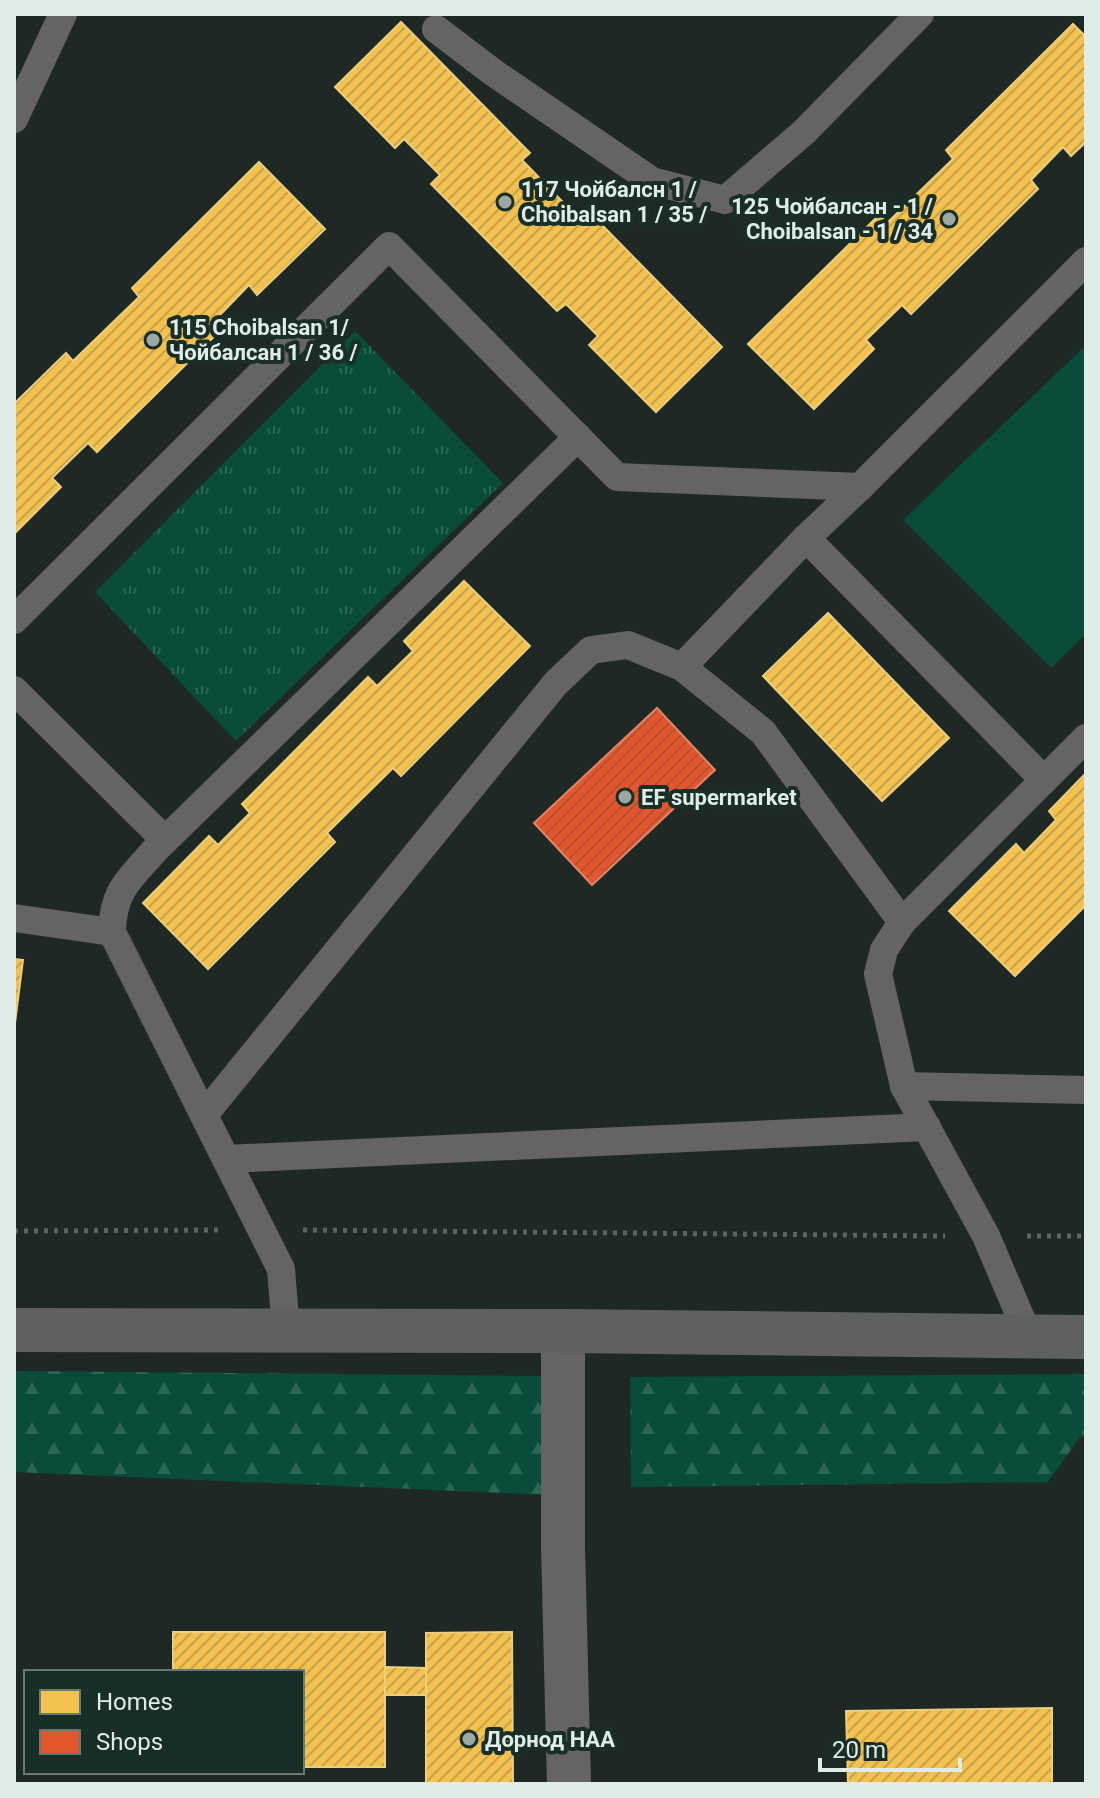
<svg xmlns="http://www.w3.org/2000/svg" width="1100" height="1798" font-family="Roboto,sans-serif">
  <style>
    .grass { fill: url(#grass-tufts) }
    .forest { fill: url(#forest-firs) }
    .pitch { fill: #084c39 }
    .homes { fill: url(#homes-hatch); stroke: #edce7c; stroke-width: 2 }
    .shops { fill: url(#shops-hatch); stroke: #e38466; stroke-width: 2 }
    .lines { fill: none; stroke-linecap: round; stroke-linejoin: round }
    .path { stroke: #5f6260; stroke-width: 5; stroke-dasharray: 4 6; stroke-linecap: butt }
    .lane { stroke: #656463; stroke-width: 28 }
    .street { stroke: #656463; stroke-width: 44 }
    .highway { stroke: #5f6160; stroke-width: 44 }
    .poi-dot { fill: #9ca8a3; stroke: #192e26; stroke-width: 3 }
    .labels { text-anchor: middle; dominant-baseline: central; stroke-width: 8; stroke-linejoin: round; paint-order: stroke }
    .poi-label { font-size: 22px; font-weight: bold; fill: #e0ede7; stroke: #192e26; text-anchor: start }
  </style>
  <defs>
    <pattern id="grass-tufts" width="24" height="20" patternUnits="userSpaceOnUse" patternTransform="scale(2)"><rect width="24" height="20" fill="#084c39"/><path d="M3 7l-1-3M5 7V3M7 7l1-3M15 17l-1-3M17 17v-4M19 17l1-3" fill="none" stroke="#2c6656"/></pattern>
    <pattern id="forest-firs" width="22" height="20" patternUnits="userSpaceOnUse" patternTransform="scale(2)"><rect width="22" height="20" fill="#084c39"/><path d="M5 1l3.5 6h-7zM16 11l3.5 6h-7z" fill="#2c6656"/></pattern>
    <pattern id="homes-hatch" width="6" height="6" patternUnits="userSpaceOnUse" patternTransform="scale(2)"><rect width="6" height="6" fill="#f2c14e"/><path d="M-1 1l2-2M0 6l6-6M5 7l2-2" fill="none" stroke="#c6a24c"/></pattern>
    <pattern id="shops-hatch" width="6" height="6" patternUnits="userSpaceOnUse" patternTransform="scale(2)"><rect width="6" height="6" fill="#e4572e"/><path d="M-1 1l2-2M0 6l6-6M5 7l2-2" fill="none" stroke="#b45235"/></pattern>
  </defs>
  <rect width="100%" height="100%" fill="#1e2925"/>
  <polygon class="grass" points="355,331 503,483 236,741 95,592"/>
  <g class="forest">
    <polygon points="14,1371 546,1376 548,1495 14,1472"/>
    <polygon points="1086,1374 1086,1437 1080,1437 1048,1482 631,1487 630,1377"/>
  </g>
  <polygon class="pitch" points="1085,346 1086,634 1051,668 903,520"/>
  <g class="homes">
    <polygon points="401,22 530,153 522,160 587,227 596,219 722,347 656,412 589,345 598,336 566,304 557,311 431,184 440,175 404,139 395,148 335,87"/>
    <polygon points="1073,24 1086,37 1086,142 1071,156 1063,147 1031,180 1038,189 911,314 902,305 866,340 874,349 814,409 748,344 879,215 887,223 953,159 946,150"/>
    <polygon points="259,162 325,229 257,295 249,285 217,318 224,327 97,452 88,443 52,478 61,487 14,534 14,404 66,353 73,361 139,297 132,288"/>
    <polygon points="464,581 530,646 401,776 393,768 327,833 335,842 208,969 143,903 209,836 218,845 250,813 242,804 368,677 377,686 413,651 404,641"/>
    <polygon points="828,613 949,738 882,801 763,676"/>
    <polygon points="1086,773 1086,905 1015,976 949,911 1016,844 1024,853 1056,820 1049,811"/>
    <polygon points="14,959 23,960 14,1031"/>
    <polygon points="173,1632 385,1632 385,1767 302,1767 302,1672 173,1672"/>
    <polygon points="512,1632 513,1784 426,1784 426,1633"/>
    <polygon points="385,1667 426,1668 426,1695 385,1695"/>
    <polygon points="1052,1708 1052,1784 848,1784 846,1711"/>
  </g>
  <polygon class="shops" points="657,708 715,770 592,885 534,823"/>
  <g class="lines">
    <g class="path">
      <polyline points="303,1230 945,1236"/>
      <polyline points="14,1231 221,1230"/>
      <polyline points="1027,1236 1086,1236"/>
    </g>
    <g class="lane">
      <polyline points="436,29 494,73 652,181 725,200 804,132 920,14"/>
      <polyline points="14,119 63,14"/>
      <polyline points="860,487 806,538 1044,780"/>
      <polyline points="14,620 389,246 617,477 860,487 1086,261"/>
      <polyline points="682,667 806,538"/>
      <polyline points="14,690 165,840"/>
      <polyline points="14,918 112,932"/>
      <polyline points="904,1086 1086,1090"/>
      <polyline points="204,1115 556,683 591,650 628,645 682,667 763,732 902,922"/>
      <polyline points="226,1159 927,1127"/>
      <path d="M286 1331 281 1269 112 932C113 890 129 880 155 850L578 437"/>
      <polyline points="1029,1337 986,1236 904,1086 878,974 884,950 902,922 1086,738"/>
    </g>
    <polyline class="street" points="563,1331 563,1547 569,1784"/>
    <polyline class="highway" points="14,1330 563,1331 1086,1337"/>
  </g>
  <g class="poi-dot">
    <circle cx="505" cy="202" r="8"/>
    <circle cx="949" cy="219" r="8"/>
    <circle cx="153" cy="340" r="8"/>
    <circle cx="625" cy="797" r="8"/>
    <circle cx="469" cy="1739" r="8"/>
  </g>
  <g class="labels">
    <g class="poi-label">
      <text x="521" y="189">117 Чойбалсн 1 /<tspan x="521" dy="25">Choibalsan 1 / 35 /</tspan></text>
      <text x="933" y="206" text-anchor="end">125 Чойбалсан - 1 /<tspan x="933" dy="25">Choibalsan - 1 / 34</tspan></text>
      <text x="169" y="327">115 Choibalsan 1/<tspan x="169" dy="25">Чойбалсан 1 / 36 /</tspan></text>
      <text x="641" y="797">EF supermarket</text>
      <text x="485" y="1739">Дорнод НАА</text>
    </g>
  </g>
  <rect width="1100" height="1798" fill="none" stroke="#e0ede7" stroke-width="32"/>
  <rect x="24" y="1670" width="280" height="104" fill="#192e26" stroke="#697a73" stroke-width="2"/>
  <rect x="40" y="1690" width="40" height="24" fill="#f2c14e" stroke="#697a73" stroke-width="2"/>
  <text x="96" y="1710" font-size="24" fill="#e0ede7">Homes</text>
  <rect x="40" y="1730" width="40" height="24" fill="#e4572e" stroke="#697a73" stroke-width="2"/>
  <text x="96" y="1750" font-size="24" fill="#e0ede7">Shops</text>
  <path d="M820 1758v12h140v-12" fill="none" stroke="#e0ede7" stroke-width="4"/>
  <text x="832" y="1758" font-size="24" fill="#e0ede7" stroke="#192e26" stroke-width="6" paint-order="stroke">20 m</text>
</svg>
